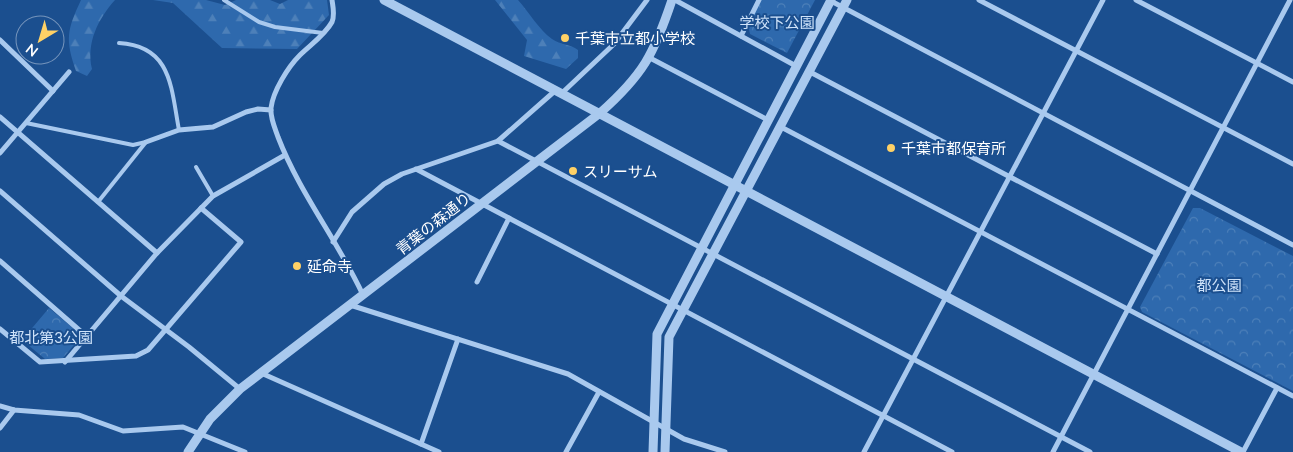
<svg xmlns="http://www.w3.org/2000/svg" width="1293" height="452" font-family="Lato,'Noto Sans JP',sans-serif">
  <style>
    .forest { fill: url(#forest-firs) }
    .park { fill: url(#park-crowns) }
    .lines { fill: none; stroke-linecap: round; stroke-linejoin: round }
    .service { stroke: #a9c9ee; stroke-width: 4 }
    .minor { stroke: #a9c9ee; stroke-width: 5 }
    .tertiary { stroke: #a9c9ee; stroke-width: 9 }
    .poi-dot { fill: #ffd166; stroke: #1b4f8f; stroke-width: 2 }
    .labels { text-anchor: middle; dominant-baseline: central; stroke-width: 4; stroke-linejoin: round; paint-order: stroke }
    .park-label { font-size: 15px; fill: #cfe3fa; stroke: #1b4f8f }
    .poi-label { font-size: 15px; fill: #fff; stroke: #1b4f8f; text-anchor: start }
    .street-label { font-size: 15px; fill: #fff; stroke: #1b4f8f }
  </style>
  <defs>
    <pattern id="forest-firs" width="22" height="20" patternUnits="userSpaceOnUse" patternTransform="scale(1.25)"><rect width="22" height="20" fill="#2e69ad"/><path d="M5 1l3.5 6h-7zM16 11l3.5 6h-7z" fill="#4d80b9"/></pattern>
    <pattern id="park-crowns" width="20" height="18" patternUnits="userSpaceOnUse" patternTransform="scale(1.25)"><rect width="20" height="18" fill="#2e69ad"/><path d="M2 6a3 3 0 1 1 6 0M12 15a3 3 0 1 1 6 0" fill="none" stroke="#4d80b9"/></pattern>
  </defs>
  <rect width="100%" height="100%" fill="#1b4f8f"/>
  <g class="forest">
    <path d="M81 0H115C98 19 86 43 92 69L87 76 76 71C65 39 67 30 81 0Z"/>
    <polygon points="153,0 206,0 225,5 236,0 270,0 280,4 288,0 327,0 329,15 297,49 222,48 173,3"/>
    <path d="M495 0H518C529 12 539 30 552 39 561 45 570 44 578 50V58L566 69 524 56 527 40Z"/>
  </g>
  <g class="park">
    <polygon points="761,0 815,0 787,53 750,34 748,25"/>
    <polygon points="1193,208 1200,208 1293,256 1293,391 1142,312 1140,307"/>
    <polygon points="49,308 80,334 79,339 63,358 45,359 22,340"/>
  </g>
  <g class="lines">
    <g class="service">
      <polyline points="224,0 259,22 275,27 323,33"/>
      <path d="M119 43C172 46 171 88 179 130"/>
      <polyline points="26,123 133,145 146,142"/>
      <polyline points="196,167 213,196"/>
      <polyline points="98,202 146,142"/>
    </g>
    <g class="minor">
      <path d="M332 0C333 7 335 15 332 22 325 35 310 45 300 55 288 67 273 91 271 108 270 118 275 128 278 137 300 194 338 241 363 295"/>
      <polyline points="675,0 796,66"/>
      <polyline points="979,0 1293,164"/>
      <polyline points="1136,0 1293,82"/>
      <polyline points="831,1 1293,245"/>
      <polyline points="741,36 759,0"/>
      <polyline points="0,40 53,91"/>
      <polyline points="650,58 768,120"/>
      <polyline points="810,72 1157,254"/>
      <polyline points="562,93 614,44 647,0"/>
      <polyline points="0,117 157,253"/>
      <polyline points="781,127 1293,396"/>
      <polyline points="498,141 1090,452"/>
      <polyline points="146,142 179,130 213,127 246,112 258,109 271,110"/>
      <polyline points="0,153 69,72"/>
      <polyline points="416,169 952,452"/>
      <polyline points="0,191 121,296 189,347 240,389"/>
      <polyline points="333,242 352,212 384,184 402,174 498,141 556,90"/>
      <polyline points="0,261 86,336"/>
      <polyline points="477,282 509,218"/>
      <polyline points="350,305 568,374 684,439 725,452"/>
      <polyline points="0,329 40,362 136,356 148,350 241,242 201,208"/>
      <polyline points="65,362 157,253 213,196 285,155"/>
      <polyline points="261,373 439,452"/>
      <polyline points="0,406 14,410 79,415 123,431 183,427 245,452"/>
      <polyline points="0,428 14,410"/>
      <polyline points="421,444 458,339"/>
      <polyline points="566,452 599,392"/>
      <polyline points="864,452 1103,0"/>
      <polyline points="1053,452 1290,0"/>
      <polyline points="1243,452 1277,388"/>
    </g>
    <g class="tertiary">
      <polyline points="384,0 1241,452"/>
      <path d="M188 452 210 419 240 389 600 113C643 75 654 54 672 0"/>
      <polyline points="653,452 657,334 831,0"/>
      <polyline points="665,452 669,337 847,0"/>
    </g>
  </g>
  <g class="poi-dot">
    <circle cx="565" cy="38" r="5"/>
    <circle cx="891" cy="148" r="5"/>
    <circle cx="573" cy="171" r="5"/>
    <circle cx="297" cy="266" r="5"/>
  </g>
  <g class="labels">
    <g class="park-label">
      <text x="777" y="22">学校下公園</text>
      <text x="1219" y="285">都公園</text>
      <text x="51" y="337">都北第3公園</text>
    </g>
    <g class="poi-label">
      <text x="575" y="38">千葉市立都小学校</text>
      <text x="901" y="148">千葉市都保育所</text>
      <text x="583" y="171">スリーサム</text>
      <text x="307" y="266">延命寺</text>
    </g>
    <g class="street-label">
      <text transform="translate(433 223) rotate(-38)">青葉の森通り</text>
    </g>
  </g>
  <g transform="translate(40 40) rotate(218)"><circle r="24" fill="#1b4f8f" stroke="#7695bc"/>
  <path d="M0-4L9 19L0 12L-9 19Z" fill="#ffd166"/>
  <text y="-8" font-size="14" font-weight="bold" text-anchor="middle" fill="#ffffff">N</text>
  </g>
</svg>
